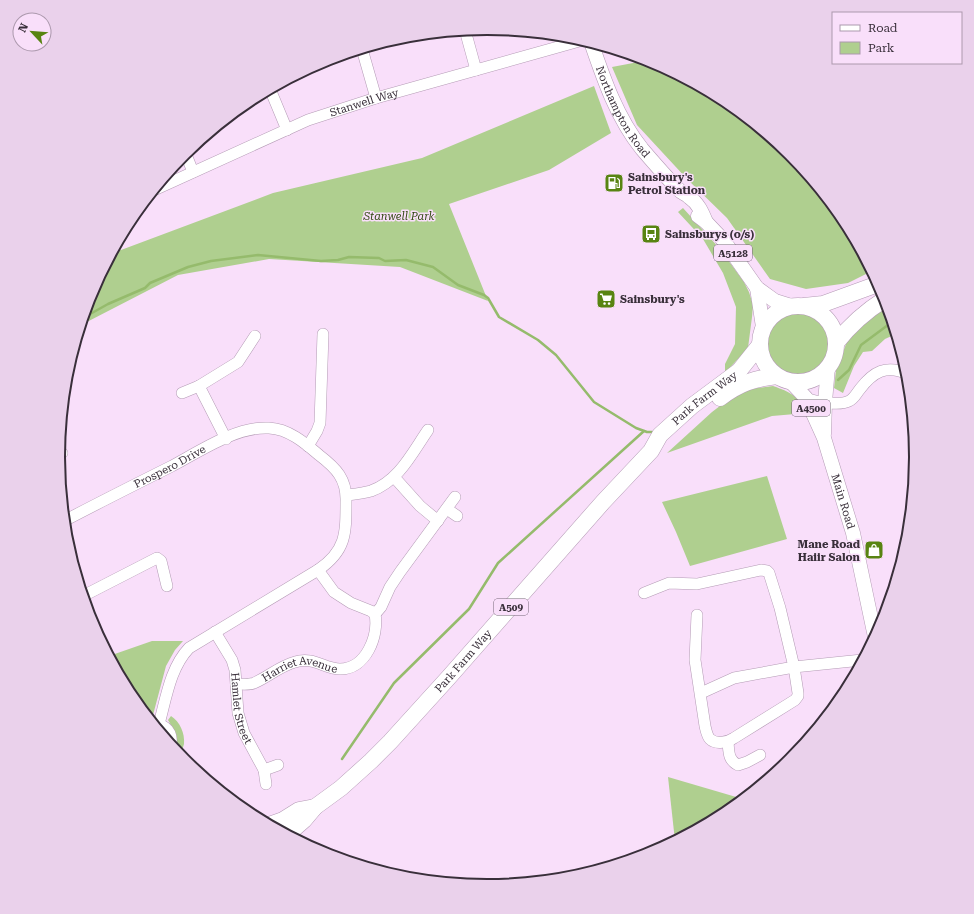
<svg xmlns="http://www.w3.org/2000/svg" width="974" height="914" font-family="'Roboto Serif',serif">
  <style>
    .green { fill: #afcf8f }
    .lines { fill: none; stroke-linecap: round; stroke-linejoin: round }
    .stream { stroke: #95bb6c; stroke-width: 2.5 }
    .minor-casing { stroke: #b49bb5; stroke-width: 12 }
    .major-casing { stroke: #b49bb5; stroke-width: 15 }
    .highway-casing { stroke: #b49bb5; stroke-width: 17 }
    .minor { stroke: #fff; stroke-width: 11 }
    .major { stroke: #fff; stroke-width: 14 }
    .highway { stroke: #fff; stroke-width: 16 }
    .labels { text-anchor: middle; dominant-baseline: central; stroke-width: 3; stroke-linejoin: round; paint-order: stroke }
    .shield { fill: #f9dffa; stroke: #736474; stroke-width: 1 }
    .shield-label { font-size: 10px; font-weight: bold; fill: #392f3a }
    .street-label { font-size: 11px; fill: #392f3a; stroke: #f9dffa }
    .poi-label { font-size: 11px; font-weight: bold; fill: #392f3a; stroke: #f9dffa; text-anchor: start }
    .park-label { font-size: 11px; font-style: italic; fill: #314911; stroke: #f9dffa }
    .rim { fill: none; stroke: #392f3a; stroke-width: 2 }
  </style>
  <rect width="100%" height="100%" fill="#f9dffa"/>
  <g class="green">
    <polygon points="649,60 726,100 791,154 844,219 872,271 848,283 806,289 770,279 727,218 687,179 637,125 612,67"/>
    <polygon points="594,86 611,133 549,170 449,204 488,301 400,267 269,259 178,275 81,325 91,293 114,250 121,250 273,193 422,158"/>
    <polygon points="683,208 720,249 744,282 749,292 753,305 752,317 748,348 725,373 725,364 735,344 736,307 723,273 703,239 678,212"/>
    <polygon points="887,304 896,334 885,339 872,351 863,352 854,366 843,393 834,388 836,370 850,334"/>
    <circle cx="797" cy="343" r="33"/>
    <path d="M773 386C790 392 799 396 807 413L772 416 667 453 712 412 741 390Z"/>
    <polygon points="767,476 787,539 690,566 676,532 662,502"/>
    <polygon points="152,641 183,641 175,650 166,666 153,715 154,716 150,719 130,695 109,656"/>
    <path d="M171 716C180 722 185 733 184 744 183 748 181 752 180 756L175 750 176 740 174 730 168 720Z"/>
    <polygon points="668,777 743,799 725,814 675,841"/>
  </g>
  <g class="lines">
    <g class="stream">
      <polyline points="83,318 108,304 145,288 150,283 188,267 211,261 258,255 321,261 338,260 349,257 379,258 385,261 406,260 433,267 458,285 484,295 488,298 499,317 538,340 556,355 594,402 636,428 647,432 652,432"/>
      <polyline points="838,380 849,370 861,345 892,322"/>
      <polyline points="342,759 394,683 469,609 498,563 644,431"/>
    </g>
    <g class="minor-casing">
      <g id="minor">
        <polyline points="465,30 476,70"/>
        <polyline points="362,49 376,98"/>
        <polyline points="270,89 287,130"/>
        <polyline points="185,152 193,172"/>
        <path id="s1" d="M154 190 308 120 376 98 583 40"/>
        <polyline points="182,393 199,386"/>
        <path d="M806 398C816 402 840 406 849 401 854 399 856 394 860 389 873 372 886 364 908 374"/>
        <polyline points="226,439 199,386 238,362 255,336"/>
        <polyline points="308,446 317,431 320,423 323,334"/>
        <polyline points="58,455 62,453"/>
        <polyline points="394,477 420,506 438,521"/>
        <path d="M347 495C355 494 364 493 371 491 399 481 412 453 428 430"/>
        <polyline points="447,509 457,516"/>
        <path id="s2" d="M64 521C100 502 136 484 172 466 200 451 237 426 269 428 289 429 305 443 319 455 336 468 347 479 346 502 346 534 346 551 318 570L189 648C170 668 166 699 159 724"/>
        <polyline points="644,593 669,583 697,584 761,570 767,571 769,573 780,608 794,667 734,678 701,693"/>
        <polyline points="83,596 157,558 161,561 167,586"/>
        <polyline points="375,614 381,607 390,587 400,572 455,497"/>
        <path d="M697 615 695 660 705 726C706 730 707 736 710 739 716 745 728 742 734 738L795 700 798 696V693L794 667 862 660"/>
        <path id="s3" d="M215 632 232 660 235 670 238 713 244 733 264 770 266 784"/>
        <path id="s4" d="M236 684C242 684 249 685 254 683 268 677 280 666 295 662 313 656 325 669 340 669 366 669 379 636 375 614L371 611 351 603 334 592 318 570"/>
        <path d="M154 724C166 724 173 733 171 745"/>
        <path d="M728 742C729 752 728 760 738 765L747 762 760 755"/>
        <polyline points="264,770 278,765"/>
      </g>
    </g>
    <g class="major-casing">
      <g id="major">
        <path id="s5" d="M591 42C604 80 617 118 642 149 654 163 666 177 679 190 682 193 686 194 689 197 698 203 702 212 706 222"/>
        <polyline points="698,216 706,222 724,241 757,288 775,301 791,306"/>
        <polyline points="757,288 763,327"/>
        <path id="s6" d="M791 382 806 398 824 438 853 533 875 637"/>
        <polyline points="824,434 825,402 828,367"/>
      </g>
    </g>
    <g class="highway-casing">
      <g id="highway">
        <circle cx="798" cy="344" r="38"/>
        <polyline points="804,306 823,304 878,284"/>
        <path d="M836 343C850 325 866 311 885 299"/>
        <path d="M720 398C740 383 753 379 777 376"/>
        <polyline points="269,825 283,820 299,810 315,807"/>
        <path id="s7" d="M288 834 304 820 315 807 341 788 371 761 390 742 449 677 603 502 651 451 660 435 692 406 739 371 759 346"/>
      </g>
    </g>
    <use href="#minor" class="minor"/>
    <use href="#major" class="major"/>
    <use href="#highway" class="highway"/>
  </g>
  <defs>
    <g id="fuel-square" transform="scale(1)"><rect x="-9" y="-9" width="18" height="18" rx="4" fill="#588412" stroke="#f9dffa"/><path d="M-5.5-6h7V0h2V4h1.3V-2.5L3-4.5l.8-.8L6-3V5H2.5V1h-1V6h-7ZM-4.2-4.7v3.2H.2V-4.7Z" fill="#fff"/></g>
    <g id="bus-square" transform="scale(1)"><rect x="-9" y="-9" width="18" height="18" rx="4" fill="#588412" stroke="#f9dffa"/><path d="M-5-6H5V4H4V6H2V4H-2V6H-4V4H-5ZM-3.5-4V0h7V-4ZM-3.5 1.2v1.5H-2V1.2ZM2 1.2v1.5H3.5V1.2Z" fill="#fff"/></g>
    <g id="supermarket-square" transform="scale(1)"><rect x="-9" y="-9" width="18" height="18" rx="4" fill="#588412" stroke="#f9dffa"/><path d="M-6-5.5h2.5l.6 2H6L4.5 2H-2.5L-4.4-4H-6ZM-1.5 3.2a1.3 1.3 0 1 0 .1 0ZM3 3.2a1.3 1.3 0 1 0 .1 0Z" fill="#fff"/></g>
    <g id="shop-square" transform="scale(1)"><rect x="-9" y="-9" width="18" height="18" rx="4" fill="#588412" stroke="#f9dffa"/><path d="M-5-2.5h2.3a2.7 3.5 0 0 1 5.4 0H5L5.5 6h-11ZM-1.5-2.5h3a1.5 2.3 0 0 0-3 0Z" fill="#fff"/></g>
  </defs>
  <g fill-rule="evenodd">
    <use href="#fuel-square" x="614" y="183"/>
    <use href="#bus-square" x="651" y="234"/>
    <use href="#supermarket-square" x="606" y="299"/>
    <use href="#shop-square" x="874" y="550"/>
  </g>
  <g class="labels">
    <g class="shield">
      <rect x="714" y="245" width="38" height="16" rx="3"/>
      <rect x="792" y="400" width="38" height="16" rx="3"/>
      <rect x="494" y="599" width="34" height="16" rx="3"/>
    </g>
    <g class="shield-label">
      <text x="733" y="253">A5128</text>
      <text x="811" y="408">A4500</text>
      <text x="511" y="607">A509</text>
    </g>
    <g class="street-label">
      <text stroke="none"><textPath href="#s1" startOffset="228">Stanwell Way</textPath></text>
      <text stroke="none"><textPath href="#s5" startOffset="77">Northampton Road</textPath></text>
      <text stroke="none"><textPath href="#s7" startOffset="605">Park Farm Way</textPath></text>
      <text stroke="none"><textPath href="#s2" startOffset="119">Prospero Drive</textPath></text>
      <text stroke="none"><textPath href="#s6" startOffset="132">Main Road</textPath></text>
      <text stroke="none"><textPath href="#s7" startOffset="247">Park Farm Way</textPath></text>
      <text stroke="none"><textPath href="#s4" startOffset="68">Harriet Avenue</textPath></text>
      <text stroke="none"><textPath href="#s3" startOffset="82">Hamlet Street</textPath></text>
    </g>
    <g class="poi-label">
      <text x="628" y="177">Sainsbury's<tspan x="628" dy="13">Petrol Station</tspan></text>
      <text x="665" y="234">Sainsburys (o/s)</text>
      <text x="620" y="299">Sainsbury's</text>
      <text x="860" y="544" text-anchor="end">Mane Road<tspan x="860" dy="13">Haiir Salon</tspan></text>
    </g>
    <g class="park-label">
      <text x="399" y="216">Stanwell Park</text>
    </g>
  </g>
  <path d="M0 0H974V914H0ZM65 457a422 422 0 1 1 844 0a422 422 0 1 1-844 0Z" fill="#ead1eb" fill-rule="evenodd"/>
  <path class="rim" d="M65 457a422 422 0 1 1 844 0a422 422 0 1 1-844 0Z"/>
  <rect x="832" y="12" width="130" height="52" fill="#f9dffa" stroke="#ac99ad"/>
  <rect x="840" y="25" width="20" height="6" fill="#ffffff" stroke="#ac99ad"/>
  <text x="868" y="32" font-size="12" fill="#392f3a">Road</text>
  <rect x="840" y="42" width="20" height="12" fill="#afcf8f" stroke="#ac99ad"/>
  <text x="868" y="52" font-size="12" fill="#392f3a">Park</text>
  <g transform="translate(32 32) rotate(296)"><circle r="19" fill="#f9dffa" stroke="#ac99ad"/>
  <path d="M0-3L7 15L0 10L-7 15Z" fill="#588412"/>
  <text y="-6" font-size="11" font-weight="bold" text-anchor="middle" fill="#392f3a">N</text>
  </g>
</svg>
